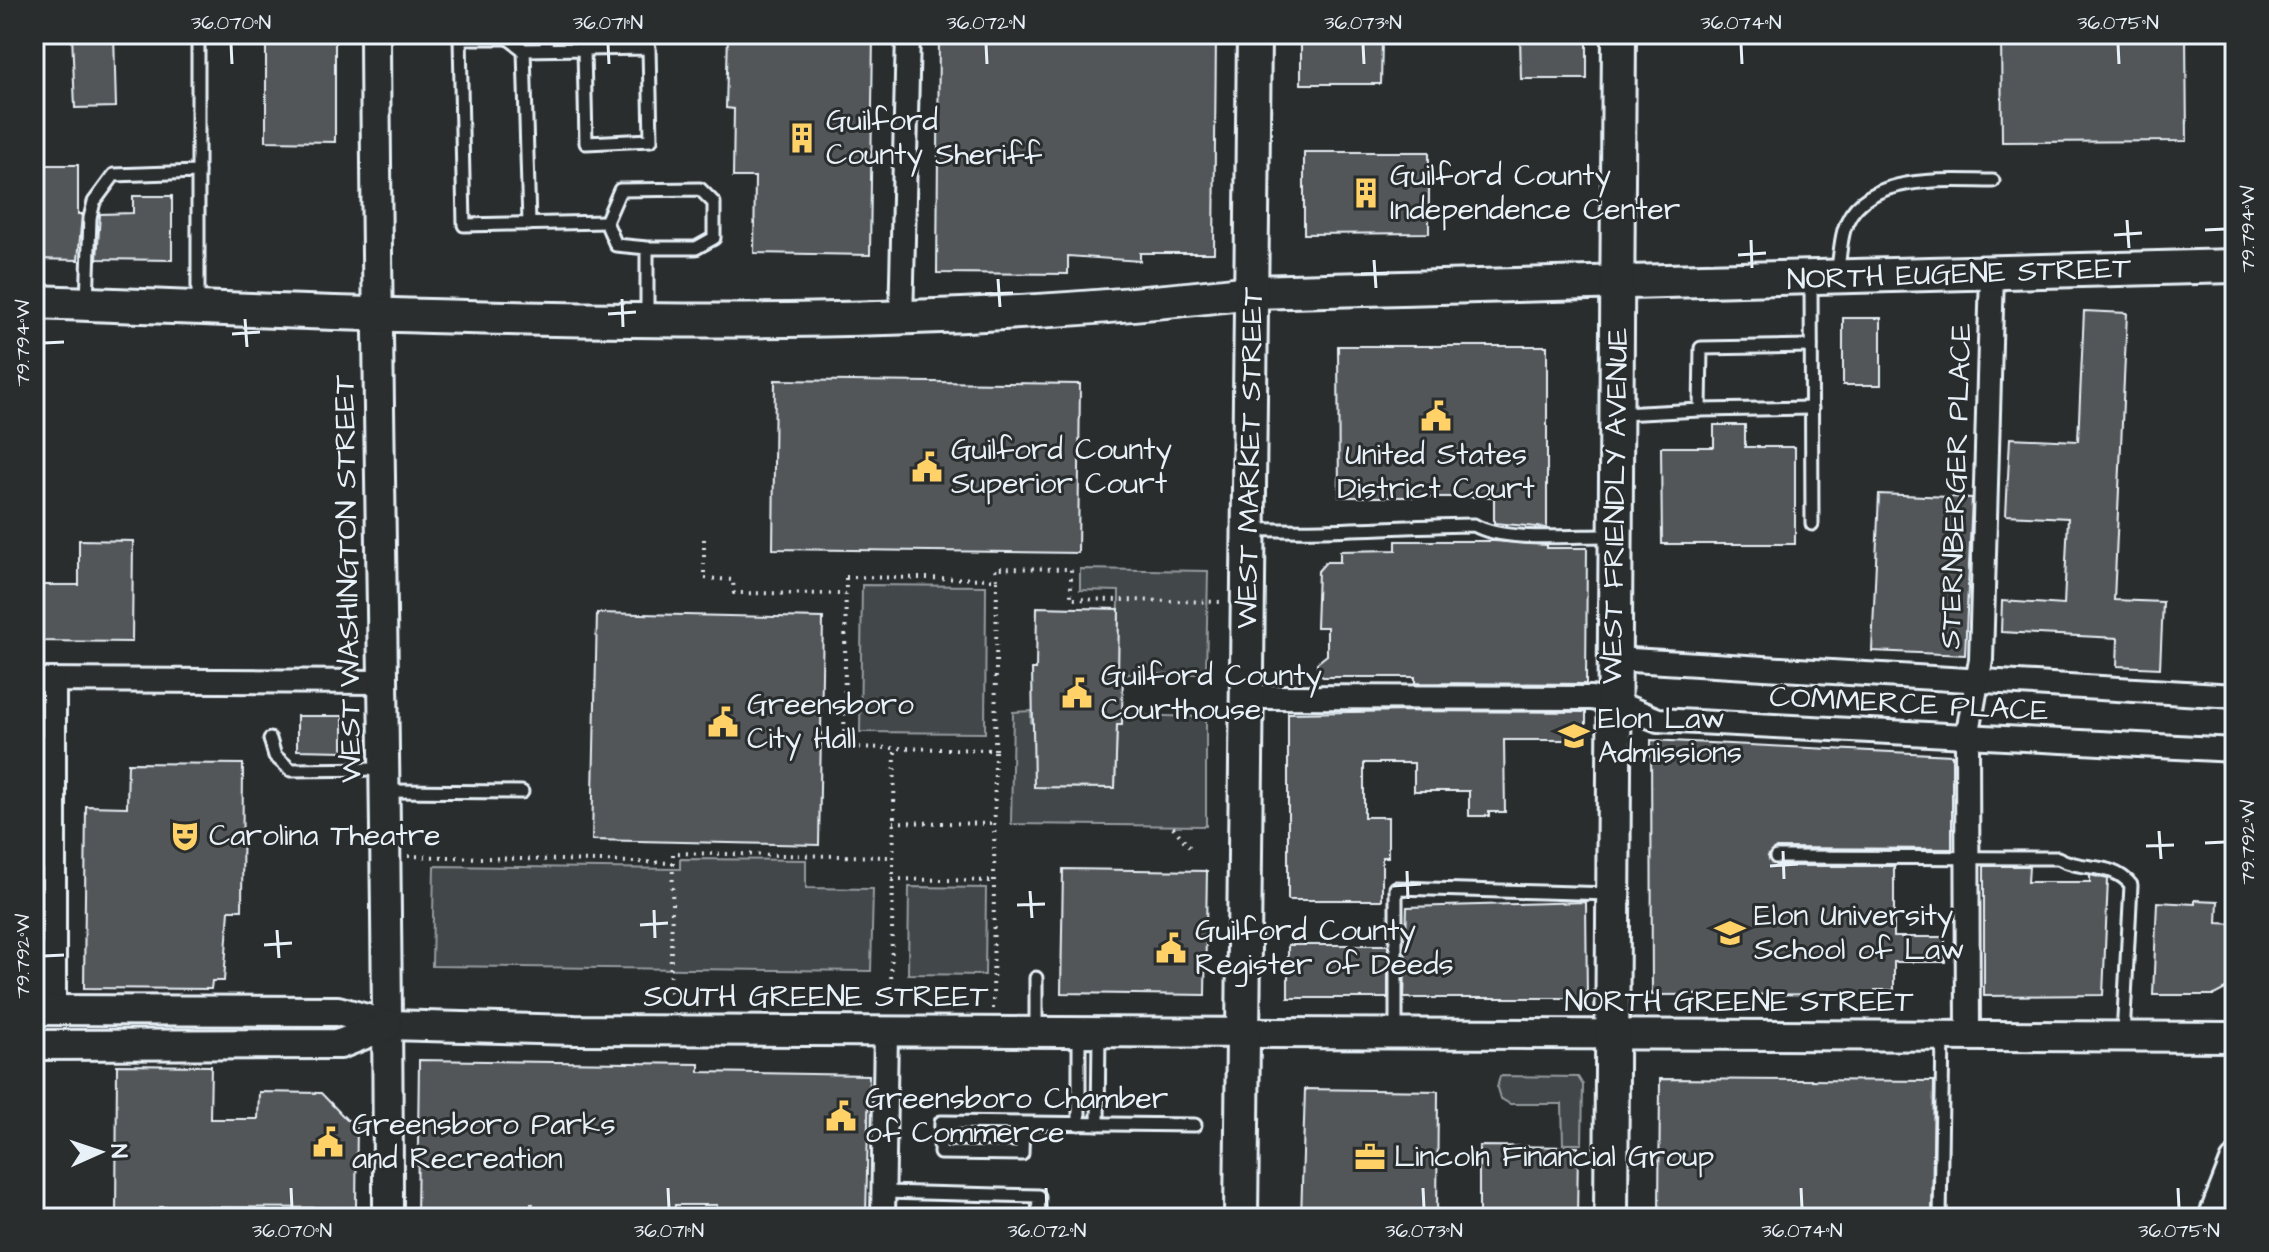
<svg xmlns="http://www.w3.org/2000/svg" width="2269" height="1252" font-family="'Architects Daughter',sans-serif">
  <style>
    .green { fill: #424648; stroke: #959ca0; stroke-width: 2 }
    .building { fill: #535759; stroke: #e8f1f8; stroke-width: 2 }
    .lines { fill: none; stroke-linecap: round; stroke-linejoin: round }
    .service-casing { stroke: #e8f1f8; stroke-width: 17 }
    .minor-casing { stroke: #e8f1f8; stroke-width: 28 }
    .tertiary-casing { stroke: #e8f1f8; stroke-width: 34 }
    .secondary-casing { stroke: #e8f1f8; stroke-width: 38 }
    .path { stroke: #e8f1f8; stroke-width: 4; stroke-dasharray: 2 6; stroke-linecap: butt }
    .service { stroke: #2a2d2e; stroke-width: 11 }
    .minor { stroke: #2a2d2e; stroke-width: 22 }
    .tertiary { stroke: #2a2d2e; stroke-width: 28 }
    .secondary { stroke: #2a2d2e; stroke-width: 32 }
    .ticks { fill: none; stroke: #e8f1f8; stroke-width: 3 }
    .labels { text-anchor: middle; dominant-baseline: central; stroke-width: 6; stroke-linejoin: round; paint-order: stroke }
    .poi-label { font-size: 30px; fill: #e8f1f8; stroke: #2a2d2e; text-anchor: start }
    .street-label { font-size: 30px; fill: #e8f1f8; stroke: #2a2d2e }
    .neatline { fill: none; stroke: #e8f1f8; stroke-width: 3 }
    .ticks-label { font-size: 20px; text-anchor: middle; fill: #e8f1f8 }
  </style>
  <rect width="100%" height="100%" fill="#2a2d2e"/>
  <filter id="ink" filterUnits="userSpaceOnUse"><feTurbulence type="fractalNoise" baseFrequency=".0125" numOctaves="2"/><feDisplacementMap in="SourceGraphic" scale="16" xChannelSelector="R" yChannelSelector="G"/><feConvolveMatrix kernelMatrix="1 2 1 2 8 2 1 2 1" color-interpolation-filters="sRGB"/></filter>
  <g filter="url(#ink)">
    <g class="green">
      <polygon points="1080,569 1208,571 1206,674 1118,674 1119,591 1080,590"/>
      <polygon points="862,585 986,586 985,733 860,732"/>
      <polygon points="1031,711 1031,723 1035,724 1034,787 1115,788 1117,725 1122,724 1122,715 1206,717 1206,826 1011,824 1013,712"/>
      <polygon points="680,859 806,860 806,888 873,889 871,971 432,966 434,866 680,869"/>
      <polygon points="909,887 986,888 985,975 908,974"/>
      <polygon points="1500,1076 1578,1077 1583,1085 1582,1144 1563,1144 1562,1104 1510,1104 1500,1098 1497,1088"/>
    </g>
    <g class="building">
      <polygon points="72,34 114,34 116,107 75,108"/>
      <polygon points="266,34 335,34 335,142 266,141"/>
      <polygon points="728,34 873,34 870,255 754,253 755,177 733,177 734,109 726,108"/>
      <polygon points="939,34 1069,34 1069,40 1165,41 1165,34 1216,35 1214,253 1140,253 1140,261 1068,256 1068,274 937,273"/>
      <polygon points="1520,34 1587,34 1587,79 1521,79"/>
      <polygon points="2001,34 2186,34 2187,141 2002,142"/>
      <polygon points="1301,39 1382,40 1381,84 1301,84"/>
      <polygon points="1304,152 1429,152 1429,233 1304,234"/>
      <polygon points="34,165 78,165 78,214 82,214 78,260 34,259"/>
      <polygon points="133,196 172,196 172,260 97,259 100,214 133,213"/>
      <polygon points="2084,311 2127,313 2114,600 2163,602 2160,668 2117,666 2118,638 2001,632 2002,601 2064,605 2068,518 2006,515 2010,438 2078,441"/>
      <rect x="1843" y="318" width="38" height="67"/>
      <polygon points="1338,346 1547,346 1547,528 1494,523 1494,497 1339,497"/>
      <polygon points="775,380 1080,384 1078,553 773,549"/>
      <polygon points="1714,425 1745,425 1745,447 1795,447 1795,544 1662,544 1661,447 1714,447"/>
      <polygon points="1879,494 1972,498 1965,655 1872,651"/>
      <polygon points="79,540 133,541 132,642 34,641 34,585 79,585"/>
      <polygon points="1396,541 1494,541 1547,545 1547,548 1587,548 1586,684 1415,683 1415,677 1323,677 1317,672 1317,663 1327,655 1327,627 1316,627 1318,571 1326,562 1340,562 1340,551 1396,550"/>
      <polygon points="1037,607 1119,609 1118,674 1123,674 1122,715 1122,725 1117,725 1115,788 1034,787 1032,669 1036,669"/>
      <polygon points="597,613 823,618 819,845 592,840"/>
      <polygon points="1414,711 1586,712 1586,740 1504,740 1505,812 1489,812 1489,816 1469,816 1469,791 1414,791 1414,763 1364,763 1364,817 1388,817 1388,857 1382,857 1382,900 1288,900 1288,713"/>
      <polygon points="297,716 343,716 343,751 297,750"/>
      <polygon points="1651,740 1952,755 1952,849 1776,848 1768,856 1776,866 1894,866 1894,937 1945,937 1945,962 1894,962 1894,990 1875,990 1875,994 1652,995"/>
      <polygon points="128,763 243,764 242,910 229,910 224,981 212,981 211,989 84,988 86,806 127,807"/>
      <polygon points="1984,866 2029,866 2028,882 2090,882 2090,875 2108,879 2103,995 1984,996"/>
      <polygon points="1063,869 1207,871 1205,995 1061,993"/>
      <polygon points="2195,900 2218,901 2217,923 2235,924 2235,984 2214,995 2153,995 2157,902 2195,904"/>
      <polygon points="1586,902 1587,998 1404,998 1407,907"/>
      <rect x="1288" y="945" width="100" height="53"/>
      <polygon points="419,1060 699,1064 699,1072 869,1075 866,1218 717,1218 717,1205 675,1205 674,1218 417,1218"/>
      <polygon points="117,1065 211,1066 210,1119 258,1119 259,1092 321,1093 347,1120 357,1120 356,1208 160,1207 160,1218 116,1218"/>
      <polygon points="1660,1079 1934,1081 1932,1218 1659,1215"/>
      <polygon points="1305,1089 1438,1091 1437,1218 1301,1218"/>
      <polygon points="1479,1146 1578,1147 1577,1218 1479,1218"/>
    </g>
    <g class="lines">
      <g class="service-casing">
        <g id="service">
          <polyline points="198,34 198,172"/>
          <polyline points="545,34 547,49"/>
          <polyline points="584,49 586,143 651,140 649,48 524,50 508,38 460,38 464,225 606,222"/>
          <polyline points="524,50 529,224"/>
          <path d="M1837 273C1840 259 1840 244 1844 230 1860 172 1947 181 1993 181"/>
          <polyline points="1811,281 1812,524"/>
          <polyline points="87,303 90,218 94,202 114,175 198,172 198,307"/>
          <polyline points="647,319 647,248 696,248 714,238 714,203 700,189 620,190 606,222 616,245 647,248"/>
          <polyline points="1700,410 1812,408"/>
          <polyline points="1621,414 1700,410 1701,348 1811,346"/>
          <path d="M1250 529C1324 533 1399 526 1474 525 1505 543 1577 535 1614 536"/>
          <polyline points="270,739 275,756 291,770 384,769"/>
          <polyline points="386,791 522,792"/>
          <path d="M1776 857 2058 858C2082 872 2112 861 2131 885L2123 1036"/>
          <polyline points="1036,1032 1036,978"/>
          <polyline points="1396,1032 1396,888 1611,894"/>
          <polyline points="1023,1123 1022,1154 940,1153 941,1122 1195,1125"/>
          <polyline points="1079,1124 1079,1033"/>
          <polyline points="1098,1124 1099,1033"/>
          <polyline points="884,1192 1039,1196 1038,1218"/>
          <polyline points="1940,1218 1943,1036"/>
        </g>
      </g>
      <g class="minor-casing">
        <g id="minor">
          <polyline points="901,321 908,34"/>
          <polyline points="1614,659 2235,696"/>
          <polyline points="34,680 384,682"/>
          <polyline points="1247,697 1591,698 1614,702 1658,720 2235,750"/>
          <polyline points="54,1010 54,680"/>
          <polyline points="1968,1036 1967,737 1981,660 1992,273"/>
          <polyline points="883,1218 886,1031"/>
        </g>
      </g>
      <g class="tertiary-casing">
        <g id="tertiary">
          <path d="M375 34C377 429 388 823 388 1218"/>
          <polyline points="34,1010 338,1011 388,1025 575,1030 2235,1037"/>
          <polyline points="34,1045 340,1044 388,1025"/>
          <polyline points="2213,1218 2235,1162"/>
        </g>
      </g>
      <g class="secondary-casing">
        <g id="secondary">
          <path d="M34 302C439 316 847 340 1251 292L2235 266"/>
          <polyline points="1241,1218 1254,34"/>
          <polyline points="1611,1218 1619,34"/>
        </g>
      </g>
      <g class="path">
        <polyline points="704,539 704,578 733,580 734,593 846,594"/>
        <polygon points="846,577 997,579 995,750 844,747"/>
        <polyline points="997,579 995,568 1071,569 1071,599 1222,602"/>
        <polyline points="893,822 994,824"/>
        <polyline points="1173,827 1191,849"/>
        <polyline points="408,856 673,863 673,853 892,857"/>
        <polyline points="892,879 993,881"/>
        <polyline points="670,993 673,863"/>
        <polyline points="891,994 895,749"/>
        <polyline points="993,1009 995,750"/>
        <polyline points="532,1203 532,1217"/>
      </g>
      <use href="#service" class="service"/>
      <use href="#minor" class="minor"/>
      <use href="#tertiary" class="tertiary"/>
      <use href="#secondary" class="secondary"/>
    </g>
  </g>
  <path class="ticks" d="M231 44 232 64M608 44 609 64M986 44 987 64M1363 44 1364 64M1741 44 1742 64M2118 44 2119 64M2127 220 2129 248M2205 230 2225 229M2114 235 2142 233M1751 240 1752 268M1738 255 1766 253M1374 260 1376 288M1361 274 1389 273M998 279 1000 307M985 294 1013 293M622 299 623 327M608 314 636 312M245 319 247 347M232 334 260 332M44 343 64 342M2159 831 2161 859M2205 843 2225 842M2146 846 2174 845M1783 851 1784 879M1770 866 1798 864M1407 871 1408 899M1393 886 1421 884M1030 891 1032 918M1017 905 1045 904M654 910 655 938M640 925 668 923M277 930 279 958M264 945 292 943M44 956 64 955M291 1188 292 1208M668 1188 669 1208M1046 1188 1047 1208M1423 1188 1424 1208M1801 1188 1802 1208M2178 1188 2179 1208"/>
  <defs>
    <g id="building-bare" transform="scale(2.4)"><path d="M-4-6H4V6H1V3H-1V6H-4ZM-2.5-4.3h1.7v1.8h-1.7ZM.8-4.3h1.7v1.8H.8ZM-2.5-1h1.7V.8h-1.7ZM.8-1h1.7V.8H.8Z" fill="#ffd166" stroke="#2a2d2e" stroke-width="2.5" paint-order="stroke"/></g>
    <g id="civic-bare" transform="scale(2.4)"><path d="M-.6-6.5H3V-4.5H.6V-3L4-1V1h2V6H-6V1h2V-1L-.6-3ZM-1.2 2.5V6h2.4V2.5Z" fill="#ffd166" stroke="#2a2d2e" stroke-width="2.5" paint-order="stroke"/></g>
    <g id="university-bare" transform="scale(2.4)"><path d="M0-5L7-2L0 1L-7-2ZM-4 1L0 2.5L4 1V4Q0 6-4 4Z" fill="#ffd166" stroke="#2a2d2e" stroke-width="2.5" paint-order="stroke"/></g>
    <g id="theatre-bare" transform="scale(2.4)"><path d="M-5-5.5Q0-4 5-5.5V0Q5 5 0 6Q-5 5-5 0ZM-3.3-2.5H-1v1.5H-3.3ZM1-2.5H3.3v1.5H1ZM-2.8 1Q0 5.5 2.8 1Z" fill="#ffd166" stroke="#2a2d2e" stroke-width="2.5" paint-order="stroke"/></g>
    <g id="office-bare" transform="scale(2.4)"><path d="M-6-3h4V-5.5h4V-3h4V5H-6ZM-1-4.5V-3h2v-1.5ZM-6 0V1H6V0Z" fill="#ffd166" stroke="#2a2d2e" stroke-width="2.5" paint-order="stroke"/></g>
  </defs>
  <g fill-rule="evenodd">
    <use href="#building-bare" x="802" y="138"/>
    <use href="#building-bare" x="1366" y="193"/>
    <use href="#civic-bare" x="1436" y="416"/>
    <use href="#civic-bare" x="927" y="467"/>
    <use href="#civic-bare" x="1077" y="693"/>
    <use href="#civic-bare" x="723" y="722"/>
    <use href="#university-bare" x="1574" y="736"/>
    <use href="#theatre-bare" x="185" y="836"/>
    <use href="#university-bare" x="1730" y="933"/>
    <use href="#civic-bare" x="1171" y="948"/>
    <use href="#civic-bare" x="841" y="1116"/>
    <use href="#civic-bare" x="328" y="1142"/>
    <use href="#office-bare" x="1370" y="1157"/>
  </g>
  <g class="labels">
    <g class="poi-label">
      <text x="826" y="121">Guilford<tspan x="826" dy="34">County Sheriff</tspan></text>
      <text x="1390" y="176">Guilford County<tspan x="1390" dy="34">Independence Center</tspan></text>
      <text x="951" y="450">Guilford County<tspan x="951" dy="34">Superior Court</tspan></text>
      <text x="1436" y="455" text-anchor="middle">United States<tspan x="1436" dy="34">District Court</tspan></text>
      <text x="1101" y="676">Guilford County<tspan x="1101" dy="34">Courthouse</tspan></text>
      <text x="747" y="705">Greensboro<tspan x="747" dy="34">City Hall</tspan></text>
      <text x="1598" y="719">Elon Law<tspan x="1598" dy="34">Admissions</tspan></text>
      <text x="209" y="836">Carolina Theatre</text>
      <text x="1754" y="916">Elon University<tspan x="1754" dy="34">School of Law</tspan></text>
      <text x="1195" y="931">Guilford County<tspan x="1195" dy="34">Register of Deeds</tspan></text>
      <text x="865" y="1099">Greensboro Chamber<tspan x="865" dy="34">of Commerce</tspan></text>
      <text x="352" y="1125">Greensboro Parks<tspan x="352" dy="34">and Recreation</tspan></text>
      <text x="1394" y="1157">Lincoln Financial Group</text>
    </g>
    <g class="street-label">
      <text transform="translate(1959 274) rotate(-2)">NORTH EUGENE STREET</text>
      <text transform="translate(1250 458) rotate(-89)">WEST MARKET STREET</text>
      <text transform="translate(1956 486) rotate(-88)">STERNBERGER PLACE</text>
      <text transform="translate(1615 506) rotate(-89)">WEST FRIENDLY AVENUE</text>
      <text transform="translate(348 579) rotate(-91)">WEST WASHINGTON STREET</text>
      <text transform="translate(1909 704) rotate(3)">COMMERCE PLACE</text>
      <text x="816" y="997">SOUTH GREENE STREET</text>
      <text x="1739" y="1002">NORTH GREENE STREET</text>
    </g>
  </g>
  <rect width="2269" height="1252" fill="none" stroke="#2a2d2e" stroke-width="88"/>
  <g transform="translate(100 1152) rotate(87)" stroke="#2a2d2e" stroke-width="6" paint-order="stroke">
  <path d="M0-6L14 30L0 20L-14 30Z" fill="#e8f1f8"/>
  <text y="-12" font-size="22" font-weight="bold" text-anchor="middle" fill="#e8f1f8">N</text>
  </g>
  <rect x="44" y="44" width="2181" height="1164" class="neatline"/>
  <g class="ticks-label">
    <text x="231" y="29">36.070°N</text>
    <text x="608" y="29">36.071°N</text>
    <text x="986" y="29">36.072°N</text>
    <text x="1363" y="29">36.073°N</text>
    <text x="1741" y="29">36.074°N</text>
    <text x="2118" y="29">36.075°N</text>
    <text transform="translate(2247 229) rotate(-90)" y="7">79.794°W</text>
    <text transform="translate(22 343) rotate(-90)" y="7">79.794°W</text>
    <text transform="translate(2247 842) rotate(-90)" y="7">79.792°W</text>
    <text transform="translate(22 956) rotate(-90)" y="7">79.792°W</text>
    <text x="292" y="1237">36.070°N</text>
    <text x="669" y="1237">36.071°N</text>
    <text x="1047" y="1237">36.072°N</text>
    <text x="1424" y="1237">36.073°N</text>
    <text x="1802" y="1237">36.074°N</text>
    <text x="2179" y="1237">36.075°N</text>
  </g>
</svg>
